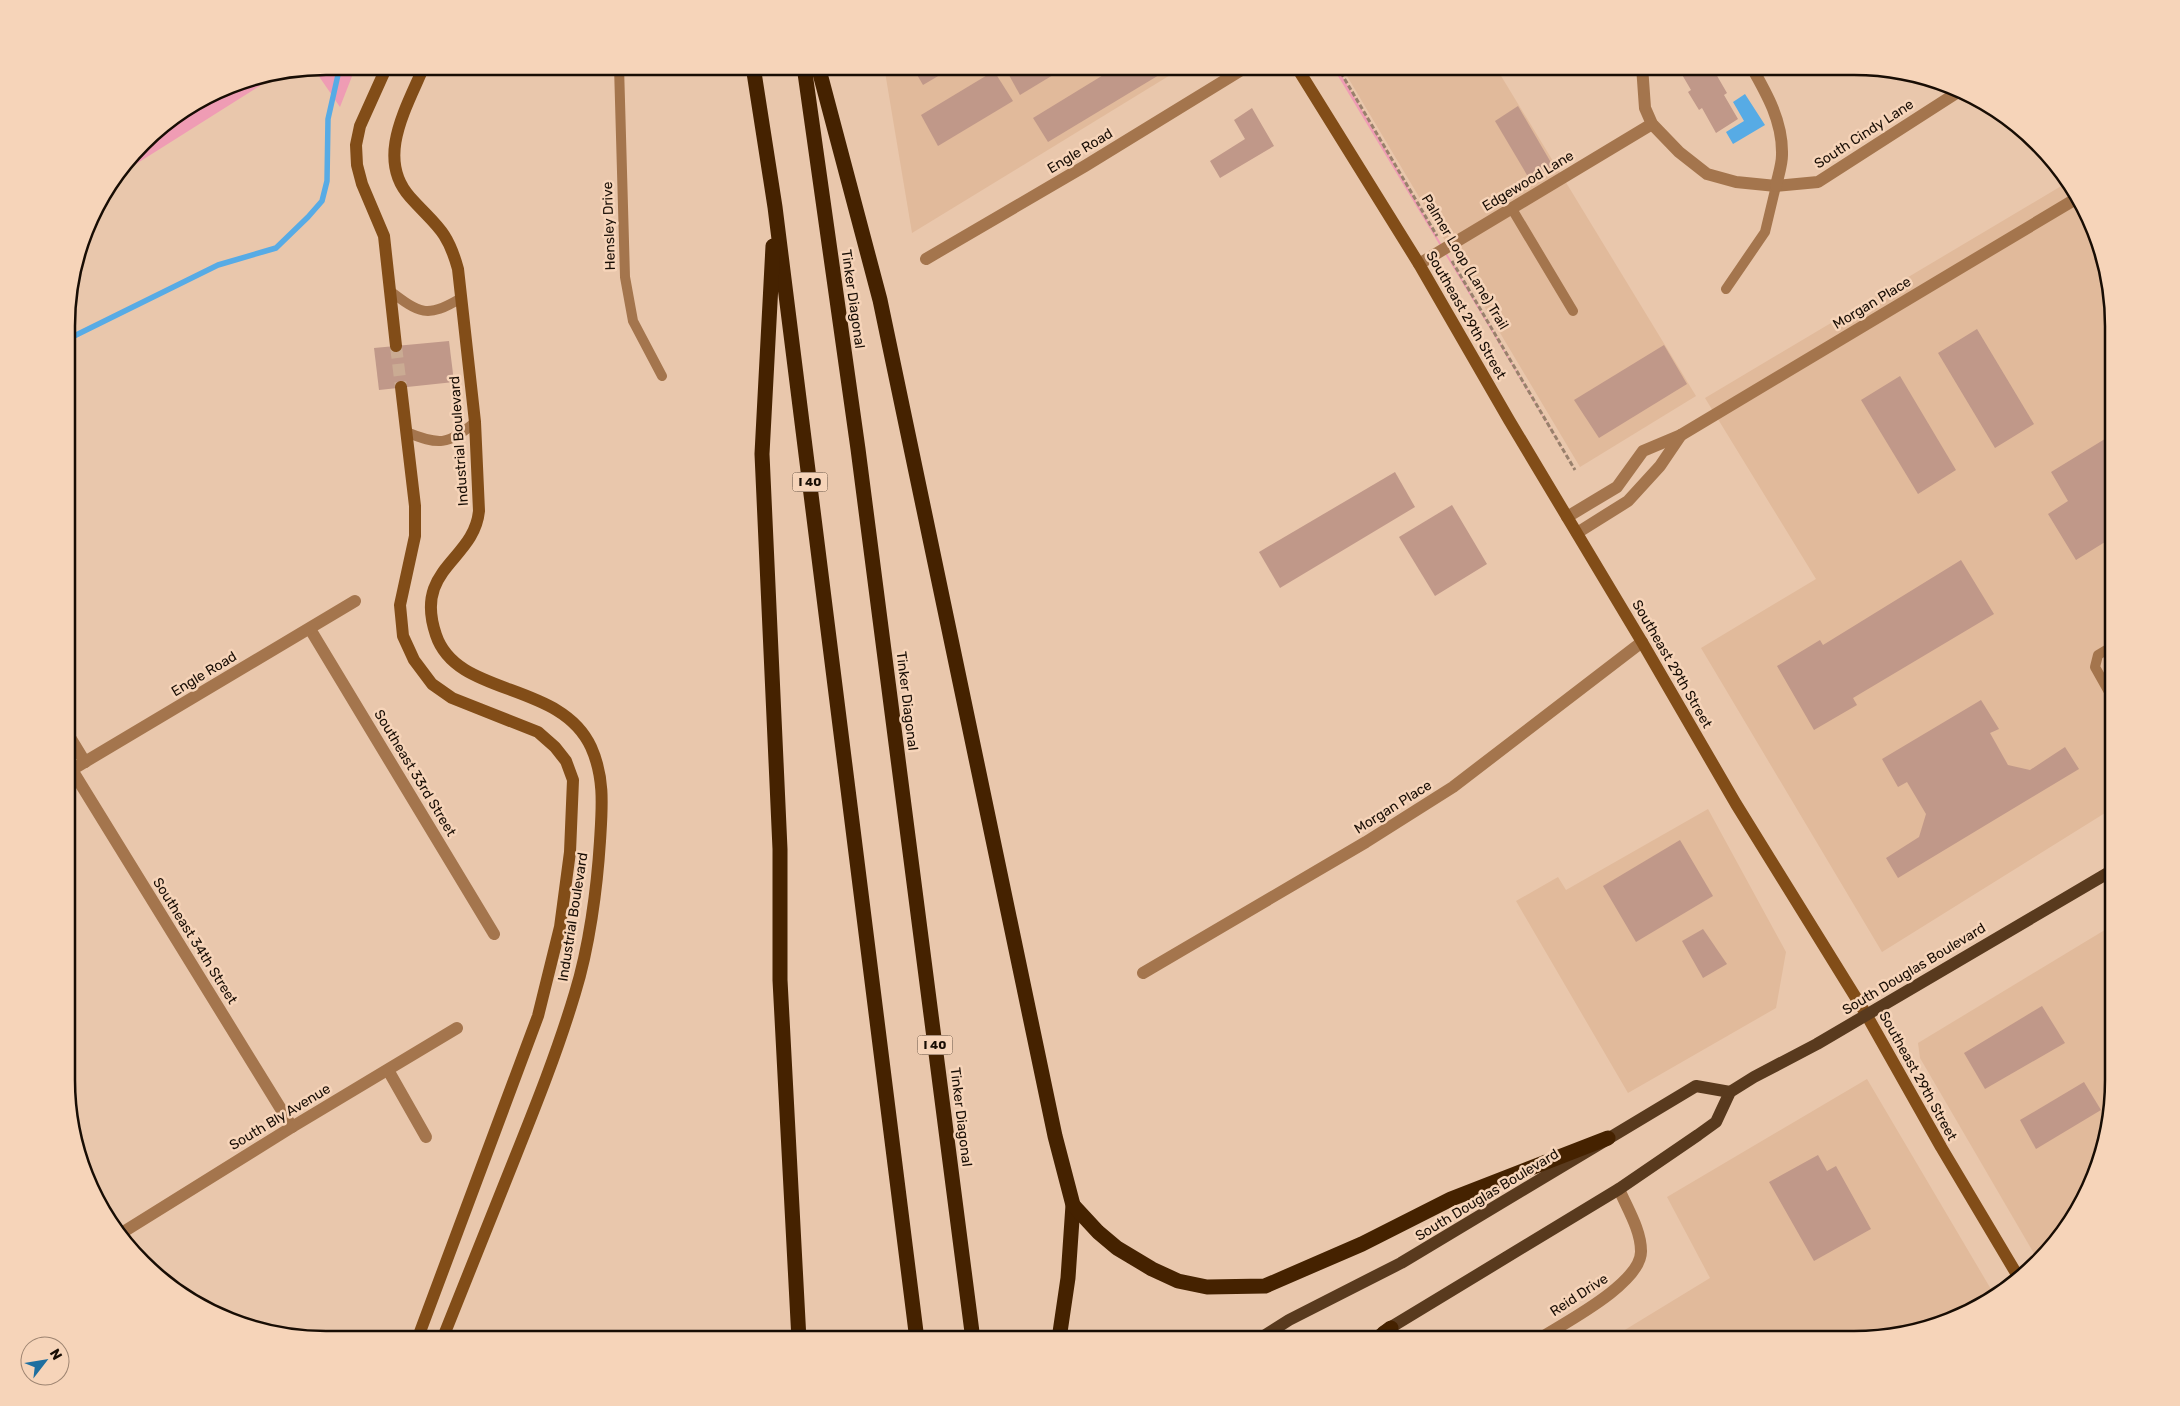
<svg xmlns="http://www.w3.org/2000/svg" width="2180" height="1406" font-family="Rubik,sans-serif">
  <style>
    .built { fill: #e1ba9b }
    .green { fill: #ef9cb4 }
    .water { fill: #57abe5 }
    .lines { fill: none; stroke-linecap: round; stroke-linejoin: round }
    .stream { stroke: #57abe5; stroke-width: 5.5 }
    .building { fill: #c09889 }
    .secondary-tunnel { stroke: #caab93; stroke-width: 12; stroke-dasharray: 12 6; stroke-linecap: butt }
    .path { stroke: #99806c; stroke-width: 3; stroke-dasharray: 5 2.5; stroke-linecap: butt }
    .service { stroke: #a4754d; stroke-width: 10 }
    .minor { stroke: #a4754d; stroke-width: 12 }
    .secondary { stroke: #824d18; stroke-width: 12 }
    .primary { stroke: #593a1e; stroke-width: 12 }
    .motorway { stroke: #452200; stroke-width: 15 }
    .labels { text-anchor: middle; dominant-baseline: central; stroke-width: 5; stroke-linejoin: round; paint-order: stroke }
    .shield { fill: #f6d4b9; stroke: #5b493a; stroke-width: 1 }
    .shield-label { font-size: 12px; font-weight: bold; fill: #180d04 }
    .street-label { font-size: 14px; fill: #180d04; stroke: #f6d4b9 }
    .rim { fill: none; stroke: #180d04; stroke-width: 2.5 }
  </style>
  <rect width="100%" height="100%" fill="#e9c7ac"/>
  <g class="built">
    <polygon points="884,66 1185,66 912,233"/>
    <polygon points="1341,66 1495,66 1696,396 1580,467"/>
    <polygon points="2068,182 2079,196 2100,243 2113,309 2113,808 1882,952 1701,648 1816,579 1705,398"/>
    <polygon points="1708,809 1786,952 1776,1008 1628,1093 1516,901 1558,877 1566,890"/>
    <polygon points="2113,925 2113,1097 2100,1163 2070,1224 2039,1262 1920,1058 1918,1043"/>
    <polygon points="1867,1079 1995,1296 1984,1305 1921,1331 1871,1339 1610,1339 1710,1278 1667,1197"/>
  </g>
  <g class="green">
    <polygon points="326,66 356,66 340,107 314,69"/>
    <polygon points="1332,66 1336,66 1575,470"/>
    <polygon points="274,77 136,164 122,173 155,131 227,86"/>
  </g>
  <polygon class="water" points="1745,94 1765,125 1733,144 1726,132 1744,121 1733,102"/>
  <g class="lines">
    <polyline class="stream" points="68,339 218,265 276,248 308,217 322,201 327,181 328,119 340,66"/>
  </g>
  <g class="building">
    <polygon points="912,66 955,66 923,85"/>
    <polygon points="1004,66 1068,66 1020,95"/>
    <polygon points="1118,66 1174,66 1048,142 1033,118"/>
    <polygon points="1463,66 1479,66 1467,74"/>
    <polygon points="1677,66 1707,66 1712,76 1716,74 1727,93 1724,95 1738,119 1716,133 1702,108 1699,110 1688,92 1691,90"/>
    <polygon points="994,71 1013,101 938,146 921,115"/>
    <polygon points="1518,106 1553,166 1530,180 1495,121"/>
    <polygon points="1252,108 1274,146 1220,178 1210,161 1245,139 1234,120"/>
    <polygon points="2102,254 2108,281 2107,281 2094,259"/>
    <polygon points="1977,329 2034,424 1995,448 1938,353"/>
    <polygon points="449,341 454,382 379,390 374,348"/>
    <polygon points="1664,345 1687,384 1599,438 1574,400"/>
    <polygon points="1900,376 1956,470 1918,494 1861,400"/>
    <polygon points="2113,434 2113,537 2076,560 2048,514 2068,501 2051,472"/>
    <polygon points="1395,472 1415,507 1280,588 1259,552"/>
    <polygon points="1452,505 1487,564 1435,596 1399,537"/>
    <polygon points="1961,560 1994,614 1853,698 1857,705 1814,730 1777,666 1820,640 1823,645"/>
    <polygon points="1981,700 1999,729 1990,733 2008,765 2030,770 2065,747 2079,769 1898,878 1886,858 1919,837 1926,814 1907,782 1898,787 1882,759"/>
    <polygon points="1680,840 1713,896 1636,942 1603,886"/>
    <polygon points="1703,929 1727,964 1703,978 1682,941"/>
    <polygon points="2042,1006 2065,1043 1985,1089 1964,1053"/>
    <polygon points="2084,1082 2101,1110 2036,1149 2020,1120"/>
    <polygon points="2104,1142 2103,1147 2100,1161 2093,1149"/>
    <polygon points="1818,1155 1827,1171 1836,1166 1871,1229 1814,1261 1769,1182"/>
  </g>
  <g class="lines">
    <polyline class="secondary-tunnel" points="396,346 401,387"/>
    <g class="path">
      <polyline points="1337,66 1437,236"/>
      <polyline points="1452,261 1575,470"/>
    </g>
    <g class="service">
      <polyline points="619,66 625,277 633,321 662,376"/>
      <polyline points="1512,209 1573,311"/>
      <polyline points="1726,289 1765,232 1776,186"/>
      <path d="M390 291C419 313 427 319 461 298"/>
      <path d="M406 432C438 445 448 446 475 422"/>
      <polyline points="2113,646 2098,655 2095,667 2113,699"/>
    </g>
    <g class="minor">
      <polyline points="1642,66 1645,108 1652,124 1679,152 1707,174 1736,182 1776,186 1818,182 1958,92"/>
      <path d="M1751 66C1767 94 1783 122 1782 155 1782 165 1778 176 1776 186"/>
      <polyline points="926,259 1085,166 1248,66"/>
      <polyline points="1419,264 1652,124"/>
      <polyline points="1567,517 1617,487 1643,451 1681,435 2079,197"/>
      <polyline points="1577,533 1628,501 1660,466 1681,435"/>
      <polyline points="310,629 494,934"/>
      <polyline points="68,734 85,762"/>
      <polyline points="72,770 292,1127"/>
      <polyline points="68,772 355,601"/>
      <polyline points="1143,973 1366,842 1453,787 1642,642"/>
      <polyline points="388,1070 426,1137"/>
      <polyline points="120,1234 292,1127 457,1028"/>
      <path d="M1539 1339C1564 1323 1642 1283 1641 1251 1641 1230 1627 1208 1619 1189"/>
    </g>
    <g class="secondary">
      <polyline points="387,66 360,126 356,145 357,165 362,184 384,236 396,346"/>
      <path d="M424 66C407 107 375 158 410 197 436 226 447 229 458 269L475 422 479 511C474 561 413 568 436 635 457 698 560 680 591 747 605 778 602 808 600 841 597 889 589 948 575 993 558 1050 536 1105 514 1160 490 1220 466 1280 442 1340"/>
      <polyline points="1296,66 1419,264 1509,420 1642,642 1736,804 1866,1014 1941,1147 2019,1278"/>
      <polyline points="401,387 415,506 415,536 400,605 403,636 414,660 432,684 452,698 538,732 555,747 566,761 573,780 570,852 560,927 538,1016 417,1340"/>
    </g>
    <g class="primary">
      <polyline points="1383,1332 1619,1189 1698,1135 1716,1122 1730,1092 1754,1077 1817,1044 2113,870"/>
      <polyline points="1259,1339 1289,1320 1401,1263 1696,1086 1730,1092"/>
    </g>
    <g class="motorway">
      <polyline points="753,66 775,207 917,1340"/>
      <polyline points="804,66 858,449 973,1340"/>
      <polyline points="818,66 880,300 1055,1136 1073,1205 1068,1278 1059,1339"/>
      <polyline points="773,246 762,454 780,849 780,980 799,1340"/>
      <polyline points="1073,1205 1098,1232 1117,1248 1152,1269 1178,1281 1207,1287 1265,1286 1362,1244 1451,1199 1608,1138"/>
      <polyline points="1377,1339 1391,1328"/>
    </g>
  </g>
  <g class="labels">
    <g class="shield">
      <rect x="792.5" y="472.5" width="35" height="19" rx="4"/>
      <rect x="917.5" y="1035.5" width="35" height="19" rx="4"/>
    </g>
    <g class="shield-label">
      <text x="810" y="482">I 40</text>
      <text x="935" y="1045">I 40</text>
    </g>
    <g class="street-label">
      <text transform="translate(1864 134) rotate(-33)">South Cindy Lane</text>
      <text transform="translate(1080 151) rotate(-31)">Engle Road</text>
      <text transform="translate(1528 181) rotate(-31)">Edgewood Lane</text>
      <text transform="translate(609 226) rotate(-92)">Hensley Drive</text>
      <text transform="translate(1465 262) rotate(59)">Palmer Loop (Lane) Trail</text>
      <text transform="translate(853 299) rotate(82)">Tinker Diagonal</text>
      <text transform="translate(1872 303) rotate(-31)">Morgan Place</text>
      <text transform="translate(1466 315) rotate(60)">Southeast 29th Street</text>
      <text transform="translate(459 441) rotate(-94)">Industrial Boulevard</text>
      <text transform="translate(1672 664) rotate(60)">Southeast 29th Street</text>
      <text transform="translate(204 674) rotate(-31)">Engle Road</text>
      <text transform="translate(907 701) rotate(83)">Tinker Diagonal</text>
      <text transform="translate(415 773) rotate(59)">Southeast 33rd Street</text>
      <text transform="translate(1393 807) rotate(-32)">Morgan Place</text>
      <text transform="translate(573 917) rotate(-81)">Industrial Boulevard</text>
      <text transform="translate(195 941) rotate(58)">Southeast 34th Street</text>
      <text transform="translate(1914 969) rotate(-31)">South Douglas Boulevard</text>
      <text transform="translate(1918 1076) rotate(61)">Southeast 29th Street</text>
      <text transform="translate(280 1117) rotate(-31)">South Bly Avenue</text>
      <text transform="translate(961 1117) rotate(83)">Tinker Diagonal</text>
      <text transform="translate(1487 1195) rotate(-31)">South Douglas Boulevard</text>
      <text transform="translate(1579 1295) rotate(-33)">Reid Drive</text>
    </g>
  </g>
  <path d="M0 0H2180V1406H0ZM326 75H1854A251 251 0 0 1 2105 326V1080A251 251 0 0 1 1854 1331H326A251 251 0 0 1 75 1080V326A251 251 0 0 1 326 75Z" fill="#f6d4b9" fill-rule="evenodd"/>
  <path class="rim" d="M326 75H1854A251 251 0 0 1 2105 326V1080A251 251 0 0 1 1854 1331H326A251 251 0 0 1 75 1080V326A251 251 0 0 1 326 75Z"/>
  <g transform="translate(45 1361) rotate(59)"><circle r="24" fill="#f6d4b9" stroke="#9d8471"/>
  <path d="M0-4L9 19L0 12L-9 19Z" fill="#1e6fa0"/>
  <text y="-8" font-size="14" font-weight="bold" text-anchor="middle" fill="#180d04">N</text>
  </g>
</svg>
